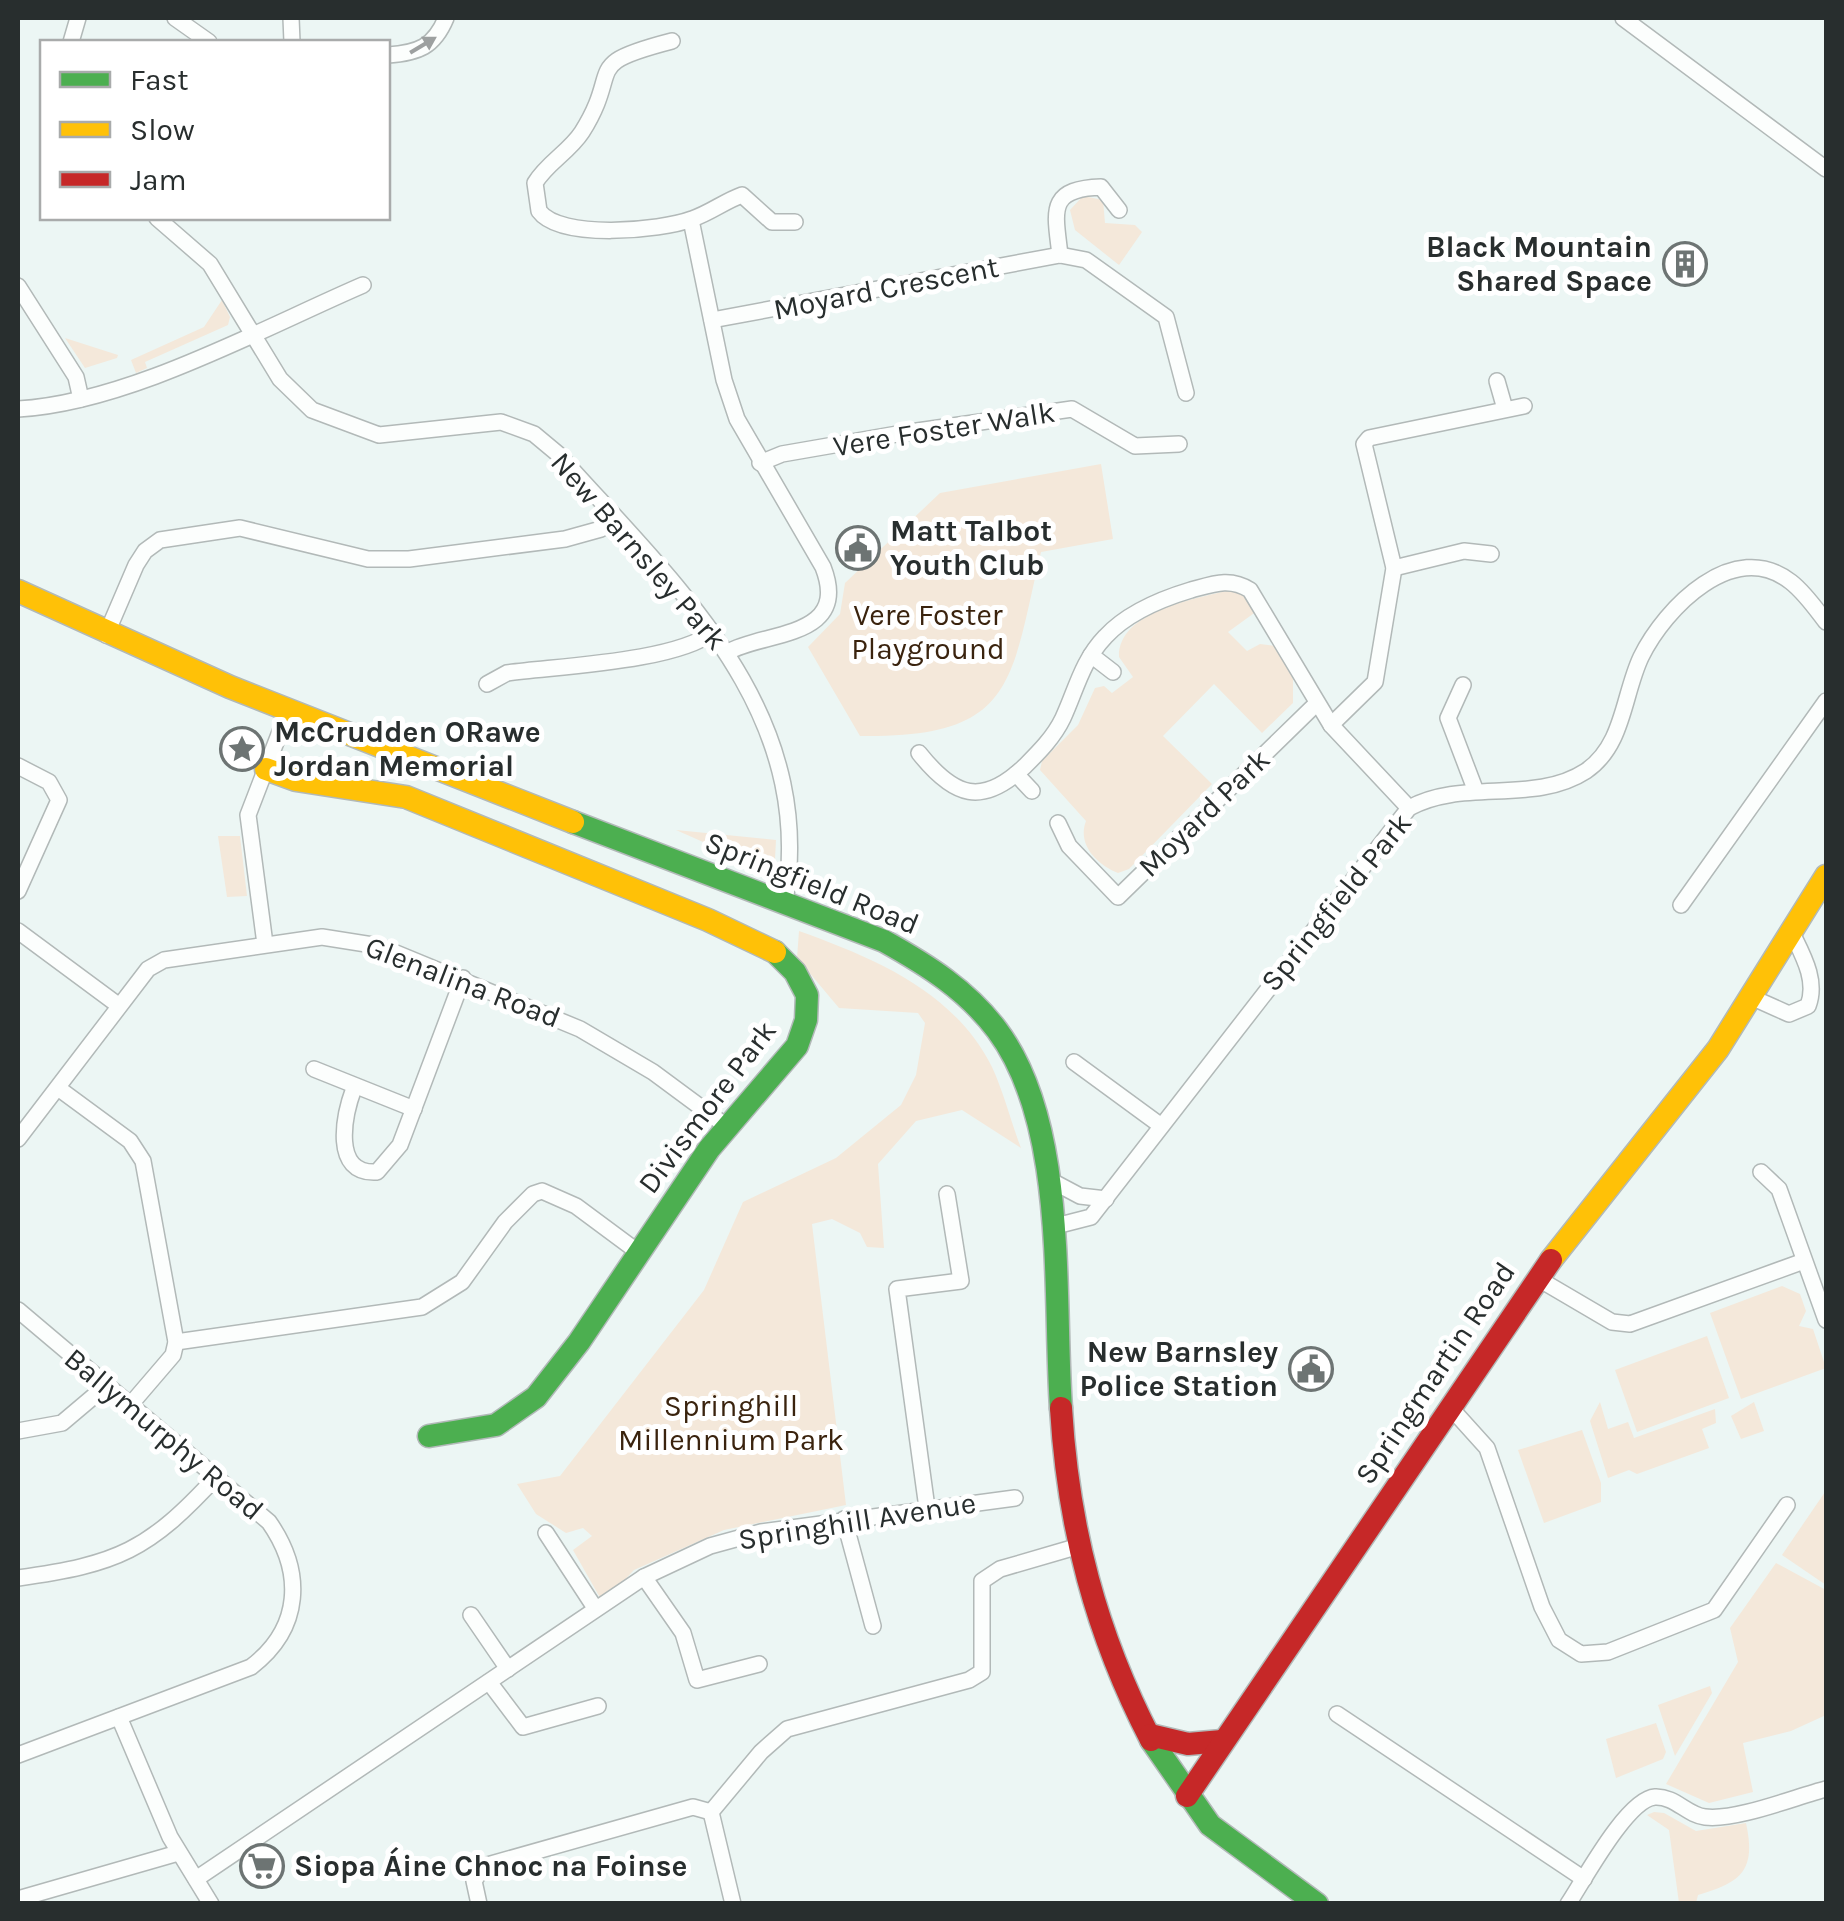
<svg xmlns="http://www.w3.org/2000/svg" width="1844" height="1921" font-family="Karla,sans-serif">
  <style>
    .green { fill: #f4e8da }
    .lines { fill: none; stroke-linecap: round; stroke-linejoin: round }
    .street-casing { stroke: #b2b9b8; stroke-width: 18 }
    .fast-casing { stroke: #b2b9b8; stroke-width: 25 }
    .slow-casing { stroke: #b2b9b8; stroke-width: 25 }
    .jam-casing { stroke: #b2b9b8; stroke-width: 25 }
    .street { stroke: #fcfefd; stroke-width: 15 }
    .fast { stroke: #4caf50; stroke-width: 22 }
    .slow { stroke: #ffc107; stroke-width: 22 }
    .jam { stroke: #c62828; stroke-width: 22 }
    .oneway { fill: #9da0a0 }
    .labels { text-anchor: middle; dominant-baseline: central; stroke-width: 10; stroke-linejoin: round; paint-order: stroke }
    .poi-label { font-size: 30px; font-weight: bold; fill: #282e2e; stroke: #fff; text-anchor: start }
    .street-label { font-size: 30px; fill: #282e2e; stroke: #fff }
    .park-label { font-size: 30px; fill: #3a230e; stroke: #fff }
  </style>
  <rect width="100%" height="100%" fill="#ecf6f4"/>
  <g class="green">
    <polygon points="1083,196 1103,200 1105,223 1135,225 1142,232 1119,265 1075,230 1070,210"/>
    <polygon points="222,300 230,317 228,325 145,362 147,368 136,373 131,360 204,327"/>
    <polygon points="65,338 118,355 117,358 85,368"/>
    <path d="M1101 464 1113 539 1041 552C1010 683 1016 738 860 736L808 647 840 614 845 583 940 493Z"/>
    <path d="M1226 591H1240L1257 611 1228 632 1247 651 1260 644 1276 646 1293 679V703L1262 733 1214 684 1163 736 1212 784 1129 869 1118 873C1096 864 1077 844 1086 821L1040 770 1042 761 1078 725 1095 688 1104 686 1112 693 1133 677 1119 657C1118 612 1193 599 1226 591Z"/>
    <polygon points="676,830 776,840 775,859 763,867 755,865"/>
    <polygon points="218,836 240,836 247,896 227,897"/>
    <path d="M799 931C874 958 954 991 992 1067 1004 1093 1011 1122 1021 1148L962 1110 916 1121 878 1164 884 1248 867 1247 860 1233 832 1219 812 1224 846 1505 724 1530 634 1570 603 1603 573 1550 592 1536 583 1528 566 1533 536 1514 517 1484 560 1476 704 1290 743 1202 836 1158 901 1105 916 1075 925 1023 918 1013 839 1008 797 958Z"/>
    <polygon points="1782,1286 1800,1294 1806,1311 1799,1326 1813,1329 1826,1368 1741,1399 1710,1313"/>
    <polygon points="1707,1336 1729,1398 1637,1432 1615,1370"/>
    <polygon points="1600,1402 1608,1429 1628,1422 1634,1438 1715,1409 1716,1423 1702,1429 1709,1448 1637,1474 1629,1470 1608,1478 1590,1421"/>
    <polygon points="1754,1402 1764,1431 1741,1439 1731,1416"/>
    <polygon points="1582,1430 1601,1483 1601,1502 1544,1523 1518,1450"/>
    <polygon points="1825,1492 1826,1493 1826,1585 1782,1555"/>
    <polygon points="1776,1563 1826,1590 1826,1715 1791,1731 1743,1743 1753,1792 1709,1803 1666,1784 1738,1662 1730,1628"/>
    <polygon points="1710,1686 1712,1693 1675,1756 1658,1705"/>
    <polygon points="1656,1723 1666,1752 1663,1759 1616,1778 1606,1739"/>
    <path d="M1654 1812 1664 1813 1696 1831 1746 1823C1756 1869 1743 1882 1698 1895L1696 1903H1679L1669 1830 1647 1815Z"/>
  </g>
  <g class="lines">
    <g class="street-casing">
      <g id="street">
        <polyline points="175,18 209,42"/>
        <polyline points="291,18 292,42"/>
        <polyline points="1623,18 1826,169"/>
        <path d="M672 41C579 65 623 67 582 132 569 152 547 163 535 183L539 211C560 240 660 231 692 219 710 213 725 201 742 195L772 222H795"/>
        <polyline points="71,42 78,18"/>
        <path d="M388 55C418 53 434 47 446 18"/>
        <path d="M157 218 210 264 280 379 312 410 379 435 501 422 534 434 558 454C674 584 817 709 785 902"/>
        <path d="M691 220 724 380 737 419 823 567C851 639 765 631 728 652"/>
        <path d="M1060 255C1055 211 1047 189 1101 187L1119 210"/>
        <polyline points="18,286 76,377 81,399"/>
        <polyline points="712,320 1060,255 1086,260 1166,317 1186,393"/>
        <polyline points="1497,381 1505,409"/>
        <path d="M18 409C127 403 261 329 363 285"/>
        <polyline points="760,463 782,454 903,433 1072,409 1135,446 1179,444"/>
        <polyline points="1394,568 1464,551 1491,554"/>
        <polyline points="106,635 136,565 145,551 160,540 240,528 368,559 409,559 565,539 601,529 615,519"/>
        <polyline points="1091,655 1113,672"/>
        <path d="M487 684 507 673C558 666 675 662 713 632"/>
        <polyline points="1463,685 1448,718 1475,789"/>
        <polyline points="1331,725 1375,682 1394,568 1364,444 1369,438 1524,406"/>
        <path d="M919 753C954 797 982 807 1025 766 1039 752 1054 737 1063 718 1076 690 1082 661 1105 637 1126 614 1161 599 1191 590 1213 584 1230 577 1250 590L1331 725 1409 808"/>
        <polyline points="18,766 49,782 59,800 18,891"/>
        <polyline points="1016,774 1032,791"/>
        <polyline points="1058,823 1069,846 1118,897 1316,704"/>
        <polyline points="1681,905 1826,701"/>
        <polyline points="18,931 118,1005"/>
        <polyline points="265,944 248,815 288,711"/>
        <path d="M1751 997 1789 1014 1808 1006C1818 980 1802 954 1791 931"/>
        <polyline points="1074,1062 1160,1125"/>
        <polyline points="314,1069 414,1109"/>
        <polyline points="58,1088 130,1141 143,1161 176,1342 173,1355 131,1404"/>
        <path d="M354 1088C344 1115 331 1175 377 1172L400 1145 463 978"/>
        <polyline points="18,1139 148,969 164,960 322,937 379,946 580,1029 653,1072 726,1126"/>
        <polyline points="1761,1172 1779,1189 1826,1320"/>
        <polyline points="1048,1179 1080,1196 1106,1199"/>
        <path d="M1052 1227 1091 1217 1409 808C1463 778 1534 805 1586 771 1624 745 1623 695 1641 657 1665 608 1734 537 1791 582 1805 593 1816 609 1826 622"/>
        <polyline points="1537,1278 1612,1322 1630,1324 1804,1261"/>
        <path d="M18 1310 269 1522C304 1572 302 1628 251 1667L18 1755"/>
        <polyline points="176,1342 422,1307 462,1282 505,1222 533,1194 542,1191 576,1206 638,1252"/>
        <polyline points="1450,1407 1487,1448 1542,1607 1559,1640 1581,1654 1608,1652 1714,1610 1787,1505"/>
        <polyline points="18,1431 62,1423 107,1385"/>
        <polyline points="927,1508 897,1289 961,1281 947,1194"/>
        <polyline points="844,1519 873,1626"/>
        <polyline points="546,1533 595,1608"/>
        <polyline points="644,1577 683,1633 697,1680 759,1664"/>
        <path d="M18 1578C118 1564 148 1551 217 1476"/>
        <polyline points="471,1615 508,1669"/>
        <polyline points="489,1682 523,1727 598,1706"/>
        <polyline points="1337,1714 1584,1879"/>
        <polyline points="119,1717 170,1837 211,1904"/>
        <polyline points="196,1879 644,1577 710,1546 761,1532 1015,1498"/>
        <polyline points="18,1899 178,1853"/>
        <polyline points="479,1904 474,1881 484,1866 693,1807 711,1812"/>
        <polyline points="733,1904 711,1812 761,1752 787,1729 969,1680 982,1672 982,1581 1000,1569 1079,1546"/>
        <path d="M1568 1904C1584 1880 1627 1799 1655 1797 1675 1796 1687 1815 1705 1817 1736 1821 1795 1797 1826 1789"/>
      </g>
    </g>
    <g class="fast-casing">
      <g id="fast">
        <path d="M573 822 884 941C927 965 967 990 997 1030 1068 1125 1053 1294 1061 1408"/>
        <polyline points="429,1436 496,1425 536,1397 579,1342 709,1149 797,1046 806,1020 807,995 795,972 775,952"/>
        <polyline points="1151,1740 1210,1825 1317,1904"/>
      </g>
    </g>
    <g class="slow-casing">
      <g id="slow">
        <polyline points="18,591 230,687 573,822"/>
        <polyline points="266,769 296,780 406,797 708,920 775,952"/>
        <polyline points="1551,1260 1718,1049 1826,876"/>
      </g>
    </g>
    <g class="jam-casing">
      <g id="jam">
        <path d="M1061 1408C1068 1527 1096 1634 1151 1740"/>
        <polyline points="1150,1735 1188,1744 1222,1741"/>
        <polyline points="1187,1796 1551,1260"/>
      </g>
    </g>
    <use href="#street" class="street"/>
    <use href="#fast" class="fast"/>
    <use href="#slow" class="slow"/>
    <use href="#jam" class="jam"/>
  </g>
  <defs><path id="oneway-solid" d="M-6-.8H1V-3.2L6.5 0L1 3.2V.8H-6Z" transform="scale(2.5)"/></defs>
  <use class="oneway" href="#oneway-solid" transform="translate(423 45) rotate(-31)"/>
  <defs>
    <g id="building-ring" transform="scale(2.25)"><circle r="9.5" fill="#fff" stroke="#6d7473" stroke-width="1.5"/><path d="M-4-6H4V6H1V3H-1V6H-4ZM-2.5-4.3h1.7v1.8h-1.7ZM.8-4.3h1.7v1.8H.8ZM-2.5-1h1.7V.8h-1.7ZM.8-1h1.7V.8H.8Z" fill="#6d7473"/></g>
    <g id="civic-ring" transform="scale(2.25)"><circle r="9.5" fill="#fff" stroke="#6d7473" stroke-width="1.5"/><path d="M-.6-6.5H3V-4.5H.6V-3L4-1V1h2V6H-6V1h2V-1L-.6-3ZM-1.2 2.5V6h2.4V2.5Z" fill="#6d7473"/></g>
    <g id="sight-ring" transform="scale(2.25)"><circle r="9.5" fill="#fff" stroke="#6d7473" stroke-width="1.5"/><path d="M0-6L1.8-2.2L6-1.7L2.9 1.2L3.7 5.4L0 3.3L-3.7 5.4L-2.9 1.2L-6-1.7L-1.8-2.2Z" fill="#6d7473"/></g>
    <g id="supermarket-ring" transform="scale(2.25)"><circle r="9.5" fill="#fff" stroke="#6d7473" stroke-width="1.5"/><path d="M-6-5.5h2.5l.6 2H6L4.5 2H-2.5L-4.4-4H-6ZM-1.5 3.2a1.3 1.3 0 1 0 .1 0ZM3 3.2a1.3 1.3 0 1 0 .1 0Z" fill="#6d7473"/></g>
  </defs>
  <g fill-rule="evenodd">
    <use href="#building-ring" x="1685" y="264"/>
    <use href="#civic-ring" x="858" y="548"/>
    <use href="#sight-ring" x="242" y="749"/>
    <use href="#civic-ring" x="1311" y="1369"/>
    <use href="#supermarket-ring" x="262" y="1866"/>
  </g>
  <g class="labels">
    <g class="poi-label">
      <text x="1652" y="247" text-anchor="end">Black Mountain<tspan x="1652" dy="34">Shared Space</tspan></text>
      <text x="890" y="531">Matt Talbot<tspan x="890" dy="34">Youth Club</tspan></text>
      <text x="274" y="732">McCrudden ORawe<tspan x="274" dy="34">Jordan Memorial</tspan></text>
      <text x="1278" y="1352" text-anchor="end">New Barnsley<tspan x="1278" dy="34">Police Station</tspan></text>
      <text x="294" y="1866">Siopa Áine Chnoc na Foinse</text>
    </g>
    <g class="street-label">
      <text transform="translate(886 288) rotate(-11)">Moyard Crescent</text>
      <text transform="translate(944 429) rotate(-9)">Vere Foster Walk</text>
      <text transform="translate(639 551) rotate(49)">New Barnsley Park</text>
      <text transform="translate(1204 813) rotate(-44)">Moyard Park</text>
      <text transform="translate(812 883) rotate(22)">Springfield Road</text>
      <text transform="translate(1336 902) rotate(-51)">Springfield Park</text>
      <text transform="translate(463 982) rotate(21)">Glenalina Road</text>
      <text transform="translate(707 1107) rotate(-53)">Divismore Park</text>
      <text transform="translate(1435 1373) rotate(-56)">Springmartin Road</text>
      <text transform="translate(164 1434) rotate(40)">Ballymurphy Road</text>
      <text transform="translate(857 1521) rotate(-9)">Springhill Avenue</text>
    </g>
    <g class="park-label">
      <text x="928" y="615">Vere Foster<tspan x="928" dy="34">Playground</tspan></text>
      <text x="731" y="1406">Springhill<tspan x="731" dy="34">Millennium Park</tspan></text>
    </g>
  </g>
  <rect width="1844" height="1921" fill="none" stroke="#282e2e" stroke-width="40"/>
  <rect x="40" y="40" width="350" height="180" fill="#ffffff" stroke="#a9abab" stroke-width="2.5"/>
  <rect x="60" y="72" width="50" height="15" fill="#4caf50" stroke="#a9abab" stroke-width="2.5"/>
  <text x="130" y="90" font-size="30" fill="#282e2e">Fast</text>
  <rect x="60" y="122" width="50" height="15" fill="#ffc107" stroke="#a9abab" stroke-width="2.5"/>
  <text x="130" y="140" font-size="30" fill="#282e2e">Slow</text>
  <rect x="60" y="172" width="50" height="15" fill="#c62828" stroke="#a9abab" stroke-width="2.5"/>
  <text x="130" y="190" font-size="30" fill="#282e2e">Jam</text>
</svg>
